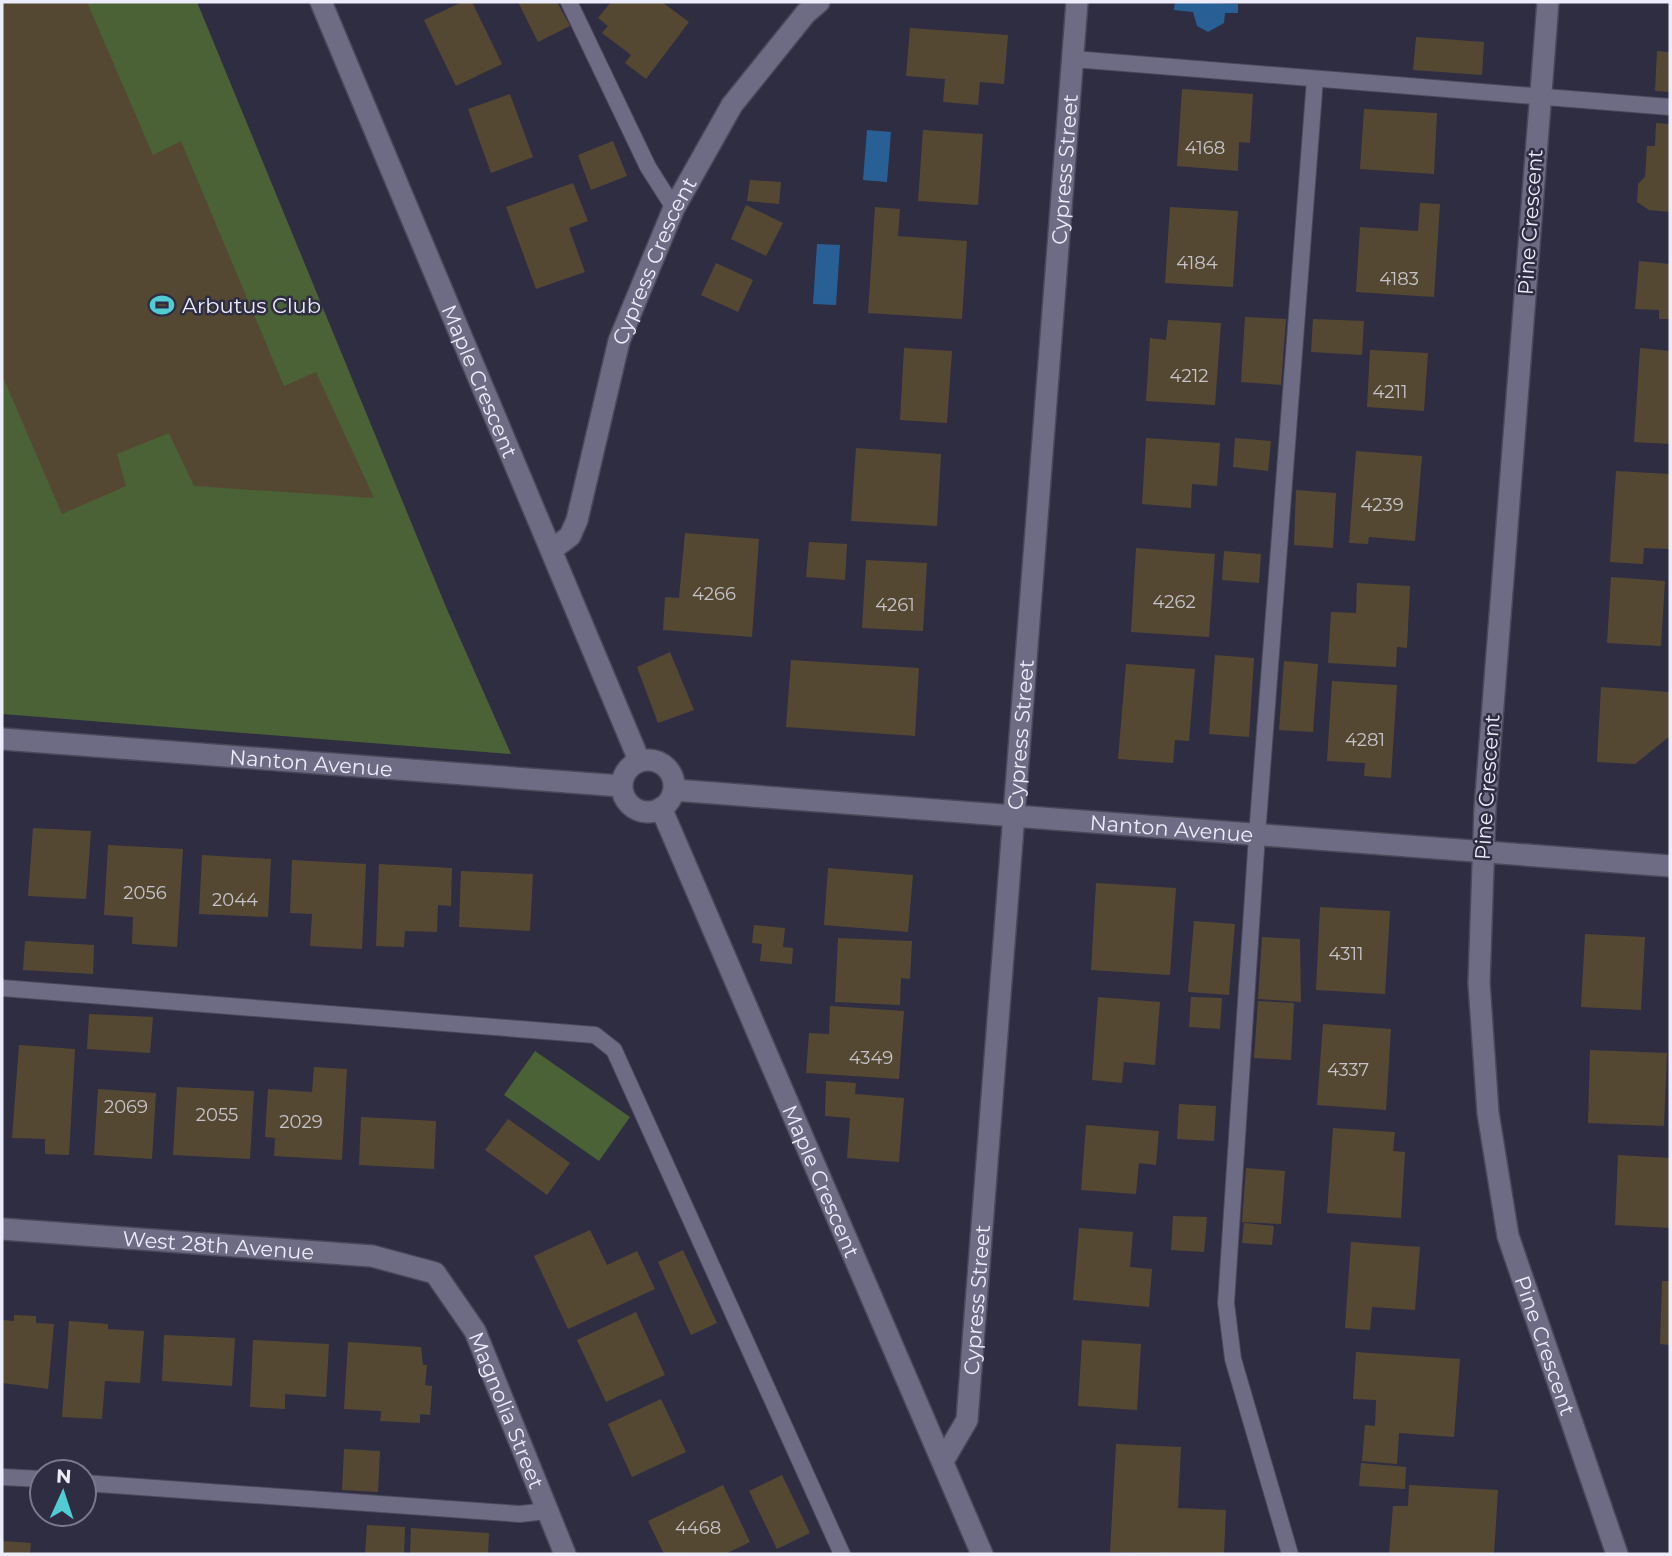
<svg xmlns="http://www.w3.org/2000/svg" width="1672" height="1556" font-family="Montserrat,sans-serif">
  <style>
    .green { fill: #4a6235 }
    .water { fill: #286096 }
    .building { fill: #554833 }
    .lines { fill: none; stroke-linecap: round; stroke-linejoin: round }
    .lane-casing { stroke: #4a495a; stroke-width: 18 }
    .street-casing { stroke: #4a495a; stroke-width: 24 }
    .lane { stroke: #6d6c84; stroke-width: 16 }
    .street { stroke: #6d6c84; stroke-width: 21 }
    .labels { text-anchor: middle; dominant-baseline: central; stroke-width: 5; stroke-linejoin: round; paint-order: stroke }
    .number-label { font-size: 18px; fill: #c6c3c8 }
    .street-label { font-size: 21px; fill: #ececfa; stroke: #2f2d42 }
    .poi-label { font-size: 21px; fill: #ececfa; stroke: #2f2d42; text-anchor: start }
  </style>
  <rect width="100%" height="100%" fill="#2f2d42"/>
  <g class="green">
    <polygon points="2,2 197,2 446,607 511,754 2,714"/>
    <polygon points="535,1051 630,1117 599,1161 504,1095"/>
  </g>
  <g class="water">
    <polygon points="1175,2 1238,4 1238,13 1225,13 1224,23 1208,32 1197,26 1193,12 1174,10"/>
    <polygon points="867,130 891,132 887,182 863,180"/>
    <polygon points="817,244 840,245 836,305 813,304"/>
  </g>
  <g class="building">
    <polygon points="2,2 87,2 153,155 181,141 284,386 316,372 374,498 194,486 169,433 117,454 126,486 62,514 2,375"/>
    <polygon points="462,2 472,2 502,64 456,86 424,20"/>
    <polygon points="518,2 557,2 570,26 538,42"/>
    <polygon points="611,2 662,2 689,22 646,79 625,63 631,55 602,33 608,26 598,18"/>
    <polygon points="910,28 1008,35 1004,84 980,82 978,105 943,102 945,79 906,76"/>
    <polygon points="1416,37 1484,42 1482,75 1413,70"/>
    <polygon points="1657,51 1670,52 1670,92 1655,91"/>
    <polygon points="1182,89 1253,94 1250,143 1239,142 1238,171 1177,166"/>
    <polygon points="510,94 533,157 491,173 468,109"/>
    <polygon points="1364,109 1437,113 1434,174 1360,169"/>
    <polygon points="1656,123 1670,124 1670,212 1649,210 1637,202 1638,184 1645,177 1647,146 1655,146"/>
    <polygon points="923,130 983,134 978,205 918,201"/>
    <polygon points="613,141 627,176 591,190 578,155"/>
    <polygon points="750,180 781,182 779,204 747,201"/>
    <polygon points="573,183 588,221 569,228 585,272 536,289 506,207"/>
    <polygon points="1420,203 1440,204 1434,297 1356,292 1360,227 1418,231"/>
    <polygon points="746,205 783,223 766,256 731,239"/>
    <polygon points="875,207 900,209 898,236 967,241 962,319 868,313"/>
    <polygon points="1170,207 1238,211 1233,287 1165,283"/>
    <polygon points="1639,261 1670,264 1670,319 1659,319 1659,310 1635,309"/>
    <polygon points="716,263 753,280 738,312 701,295"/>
    <polygon points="1245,317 1286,319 1281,385 1241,382"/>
    <polygon points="1313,319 1364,321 1362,355 1311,352"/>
    <polygon points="1168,320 1221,323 1215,405 1146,401 1150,338 1166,340"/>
    <polygon points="904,348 952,351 947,423 900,420"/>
    <polygon points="1640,348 1670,351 1670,444 1634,442"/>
    <polygon points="1370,350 1428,353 1424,411 1367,407"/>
    <polygon points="1146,438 1220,443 1217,486 1192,484 1191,508 1142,504"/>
    <polygon points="1235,438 1271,441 1268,471 1233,467"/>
    <polygon points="856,448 941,454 937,526 851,521"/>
    <polygon points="1356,451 1422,456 1415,541 1369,537 1368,544 1349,543"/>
    <polygon points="1616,471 1670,474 1670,549 1644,548 1643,564 1610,562"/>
    <polygon points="1296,490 1336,493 1333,548 1294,545"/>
    <polygon points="685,533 759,539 752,637 663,630 665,597 679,598"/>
    <polygon points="809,542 847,544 845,580 806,577"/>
    <polygon points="1136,548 1215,554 1209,637 1131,632"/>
    <polygon points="1224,551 1261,554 1259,583 1222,580"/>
    <polygon points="866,560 927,563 923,631 862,628"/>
    <polygon points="1611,577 1665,581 1661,646 1607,643"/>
    <polygon points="1357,583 1410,586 1407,648 1397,647 1396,667 1328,663 1331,612 1356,613"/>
    <polygon points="670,652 694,710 658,723 637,667"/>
    <polygon points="1215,655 1254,658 1249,737 1209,734"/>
    <polygon points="791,660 919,668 915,736 786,727"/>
    <polygon points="1284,661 1318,664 1313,732 1279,730"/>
    <polygon points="1126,664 1195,669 1189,741 1175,740 1173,763 1118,759"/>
    <polygon points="1332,681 1397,685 1391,778 1364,776 1365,763 1327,761"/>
    <polygon points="1601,687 1670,692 1670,736 1635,764 1597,762"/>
    <polygon points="33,828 91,831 86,899 28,896"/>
    <polygon points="108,845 183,849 177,947 132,944 133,917 104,915"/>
    <polygon points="202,855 271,859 268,917 199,914"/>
    <polygon points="292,860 366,864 362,949 310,946 312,914 290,913"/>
    <polygon points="379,864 452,868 451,906 438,905 437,932 405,931 404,947 376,946"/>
    <polygon points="828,868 913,875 908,932 824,925"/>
    <polygon points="461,871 533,874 530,931 459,927"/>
    <polygon points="1096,883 1176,888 1170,975 1091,970"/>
    <polygon points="1320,907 1390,911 1385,994 1316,990"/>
    <polygon points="1194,921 1235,924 1229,995 1188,992"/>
    <polygon points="754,925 785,928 783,947 793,948 792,964 760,961 762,944 752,943"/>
    <polygon points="1585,934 1645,937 1641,1010 1581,1007"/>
    <polygon points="1262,937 1300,939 1301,1002 1258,999"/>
    <polygon points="838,938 912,941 910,979 901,978 900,1005 835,1002"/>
    <polygon points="25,941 94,945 93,974 23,970"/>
    <polygon points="1098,997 1160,1002 1155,1065 1124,1062 1122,1083 1092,1080"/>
    <polygon points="1191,997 1222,998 1220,1029 1189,1027"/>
    <polygon points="1258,1001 1294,1003 1291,1060 1254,1058"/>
    <polygon points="830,1006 904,1011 899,1079 806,1073 809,1033 829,1034"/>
    <polygon points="89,1014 153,1017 150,1053 87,1049"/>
    <polygon points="1323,1024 1391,1029 1386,1110 1317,1105"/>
    <polygon points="19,1045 75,1049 69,1155 45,1154 45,1139 12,1138"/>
    <polygon points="1590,1050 1667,1053 1664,1126 1588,1123"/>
    <polygon points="314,1067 347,1069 342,1160 274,1156 275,1138 265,1137 268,1089 312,1092"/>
    <polygon points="826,1081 856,1083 855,1094 904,1098 899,1162 847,1158 850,1118 825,1116"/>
    <polygon points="177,1087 254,1091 250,1159 173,1155"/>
    <polygon points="98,1089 156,1093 152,1159 94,1155"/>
    <polygon points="1179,1104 1216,1106 1214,1141 1177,1139"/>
    <polygon points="361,1117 436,1121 434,1169 359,1165"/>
    <polygon points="508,1119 570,1163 547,1195 485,1150"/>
    <polygon points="1086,1125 1159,1131 1156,1165 1139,1163 1136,1194 1081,1190"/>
    <polygon points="1333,1128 1395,1132 1393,1151 1405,1152 1401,1218 1327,1213"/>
    <polygon points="1618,1155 1670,1158 1670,1228 1615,1225"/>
    <polygon points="1246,1168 1285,1171 1281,1224 1242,1222"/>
    <polygon points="1173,1216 1207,1217 1204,1252 1171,1250"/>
    <polygon points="1244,1223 1274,1226 1272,1245 1242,1243"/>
    <polygon points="1079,1228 1133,1232 1130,1267 1152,1269 1149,1307 1073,1300"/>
    <polygon points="590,1230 607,1265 637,1251 655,1289 568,1329 534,1256"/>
    <polygon points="1351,1242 1420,1247 1415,1310 1372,1307 1370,1330 1345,1328"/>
    <polygon points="683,1250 717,1323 691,1335 658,1262"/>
    <polygon points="1662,1281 1670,1281 1670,1345 1660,1344"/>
    <polygon points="636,1312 665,1375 606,1402 577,1340"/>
    <polygon points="14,1315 36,1316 36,1323 54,1324 48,1389 2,1383 2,1320 14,1321"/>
    <polygon points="69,1321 108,1324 108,1329 144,1331 140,1383 105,1381 102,1419 62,1417"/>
    <polygon points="164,1335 235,1338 232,1386 162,1381"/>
    <polygon points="253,1340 329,1344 326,1397 285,1394 285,1409 250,1407"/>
    <polygon points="1082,1340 1141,1344 1137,1410 1078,1406"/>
    <polygon points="348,1342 421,1347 423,1365 427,1365 425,1385 432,1386 430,1415 420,1414 420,1423 380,1421 381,1411 344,1409"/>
    <polygon points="1356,1352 1460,1359 1454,1437 1399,1433 1397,1464 1362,1461 1365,1425 1375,1426 1376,1400 1353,1399"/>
    <polygon points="661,1399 686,1452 632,1477 608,1424"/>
    <polygon points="1116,1444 1181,1447 1178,1508 1226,1510 1224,1554 1110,1552"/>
    <polygon points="344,1449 380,1451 378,1492 342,1490"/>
    <polygon points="1361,1463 1406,1467 1405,1489 1359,1486"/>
    <polygon points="782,1475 810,1533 777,1549 749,1491"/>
    <polygon points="723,1485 750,1542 725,1554 664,1554 648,1521"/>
    <polygon points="1409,1485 1498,1490 1494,1554 1389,1554 1393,1506 1408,1506"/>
    <polygon points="367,1525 405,1527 404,1554 365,1554"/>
    <polygon points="411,1528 489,1533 488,1554 410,1554"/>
    <polygon points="2,1541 31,1543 30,1554 2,1554"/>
  </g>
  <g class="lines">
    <g class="lane-casing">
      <g id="lane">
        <polyline points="569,2 648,167 674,208"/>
        <polyline points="1073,59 1670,107"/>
        <polyline points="2,988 595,1035 614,1050 842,1554"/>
        <polyline points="2,1477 42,1479"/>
        <polyline points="84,1483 520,1514 547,1511"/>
        <polyline points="1290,1554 1233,1359 1226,1303 1257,835 1315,79"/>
      </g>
    </g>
    <g class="street-casing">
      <g id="street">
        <path id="s1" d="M321 2 639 760"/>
        <path id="s2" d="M1548 2 1485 808 1479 983 1488 1113 1508 1236 1617 1554"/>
        <path id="s3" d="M553 549 570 536 577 520 619 341 674 208 732 105 806 13 819 2"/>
        <path id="s4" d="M2 739 621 786"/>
        <circle cx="648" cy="786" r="26"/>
        <path id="s5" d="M674 790 1670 866"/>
        <path id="s6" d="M661 808 982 1554"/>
        <path id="s7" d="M2 1229 372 1256 435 1273 475 1331 565 1554"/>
        <path id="s8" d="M943 1461 967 1420 1077 2"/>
      </g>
    </g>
    <use href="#lane" class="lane"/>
    <use href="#street" class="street"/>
  </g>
  <defs>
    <g id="stadium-bare" transform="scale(1.89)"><path d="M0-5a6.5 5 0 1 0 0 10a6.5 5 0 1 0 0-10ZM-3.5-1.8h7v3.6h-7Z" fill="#51ccd3" stroke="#2f2d42" stroke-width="2.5" paint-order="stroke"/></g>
  </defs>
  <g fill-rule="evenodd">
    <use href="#stadium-bare" x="162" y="305"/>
  </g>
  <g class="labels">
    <g class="number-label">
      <text x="1205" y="148">4168</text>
      <text x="1197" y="263">4184</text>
      <text x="1399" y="279">4183</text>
      <text x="1189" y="376">4212</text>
      <text x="1390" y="392">4211</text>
      <text x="1382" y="505">4239</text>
      <text x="714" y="594">4266</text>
      <text x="1174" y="602">4262</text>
      <text x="895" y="605">4261</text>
      <text x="1365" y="740">4281</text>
      <text x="145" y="893">2056</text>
      <text x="235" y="900">2044</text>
      <text x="1346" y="954">4311</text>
      <text x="871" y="1058">4349</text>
      <text x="1348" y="1070">4337</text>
      <text x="126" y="1107">2069</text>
      <text x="217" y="1115">2055</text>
      <text x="301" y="1122">2029</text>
      <text x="698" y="1528">4468</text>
    </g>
    <g class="street-label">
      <text stroke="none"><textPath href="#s8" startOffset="1302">Cypress Street</textPath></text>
      <text transform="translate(1530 222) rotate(-86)">Pine Crescent</text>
      <text stroke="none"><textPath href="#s3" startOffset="310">Cypress Crescent</textPath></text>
      <text stroke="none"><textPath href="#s1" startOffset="411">Maple Crescent</textPath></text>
      <text stroke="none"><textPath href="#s8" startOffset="735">Cypress Street</textPath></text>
      <text stroke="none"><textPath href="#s4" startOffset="310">Nanton Avenue</textPath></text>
      <text transform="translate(1487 787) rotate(-86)">Pine Crescent</text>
      <text stroke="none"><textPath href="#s5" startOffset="499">Nanton Avenue</textPath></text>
      <text stroke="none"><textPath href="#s6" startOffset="406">Maple Crescent</textPath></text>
      <text stroke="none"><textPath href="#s7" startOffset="217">West 28th Avenue</textPath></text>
      <text stroke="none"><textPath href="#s8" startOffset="168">Cypress Street</textPath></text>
      <text stroke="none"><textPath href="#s2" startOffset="1354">Pine Crescent</textPath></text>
      <text stroke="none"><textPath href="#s7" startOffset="592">Magnolia Street</textPath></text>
    </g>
    <g class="poi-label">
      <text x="182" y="305">Arbutus Club</text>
    </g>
  </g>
  <rect width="1672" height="1556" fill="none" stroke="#ececfa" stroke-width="7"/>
  <g transform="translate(63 1493) rotate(3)"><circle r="33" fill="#2f2d42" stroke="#7b798c" stroke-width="2"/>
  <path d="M0-5L12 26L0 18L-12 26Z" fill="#51ccd3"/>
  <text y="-10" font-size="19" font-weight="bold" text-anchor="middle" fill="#ececfa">N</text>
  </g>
</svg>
